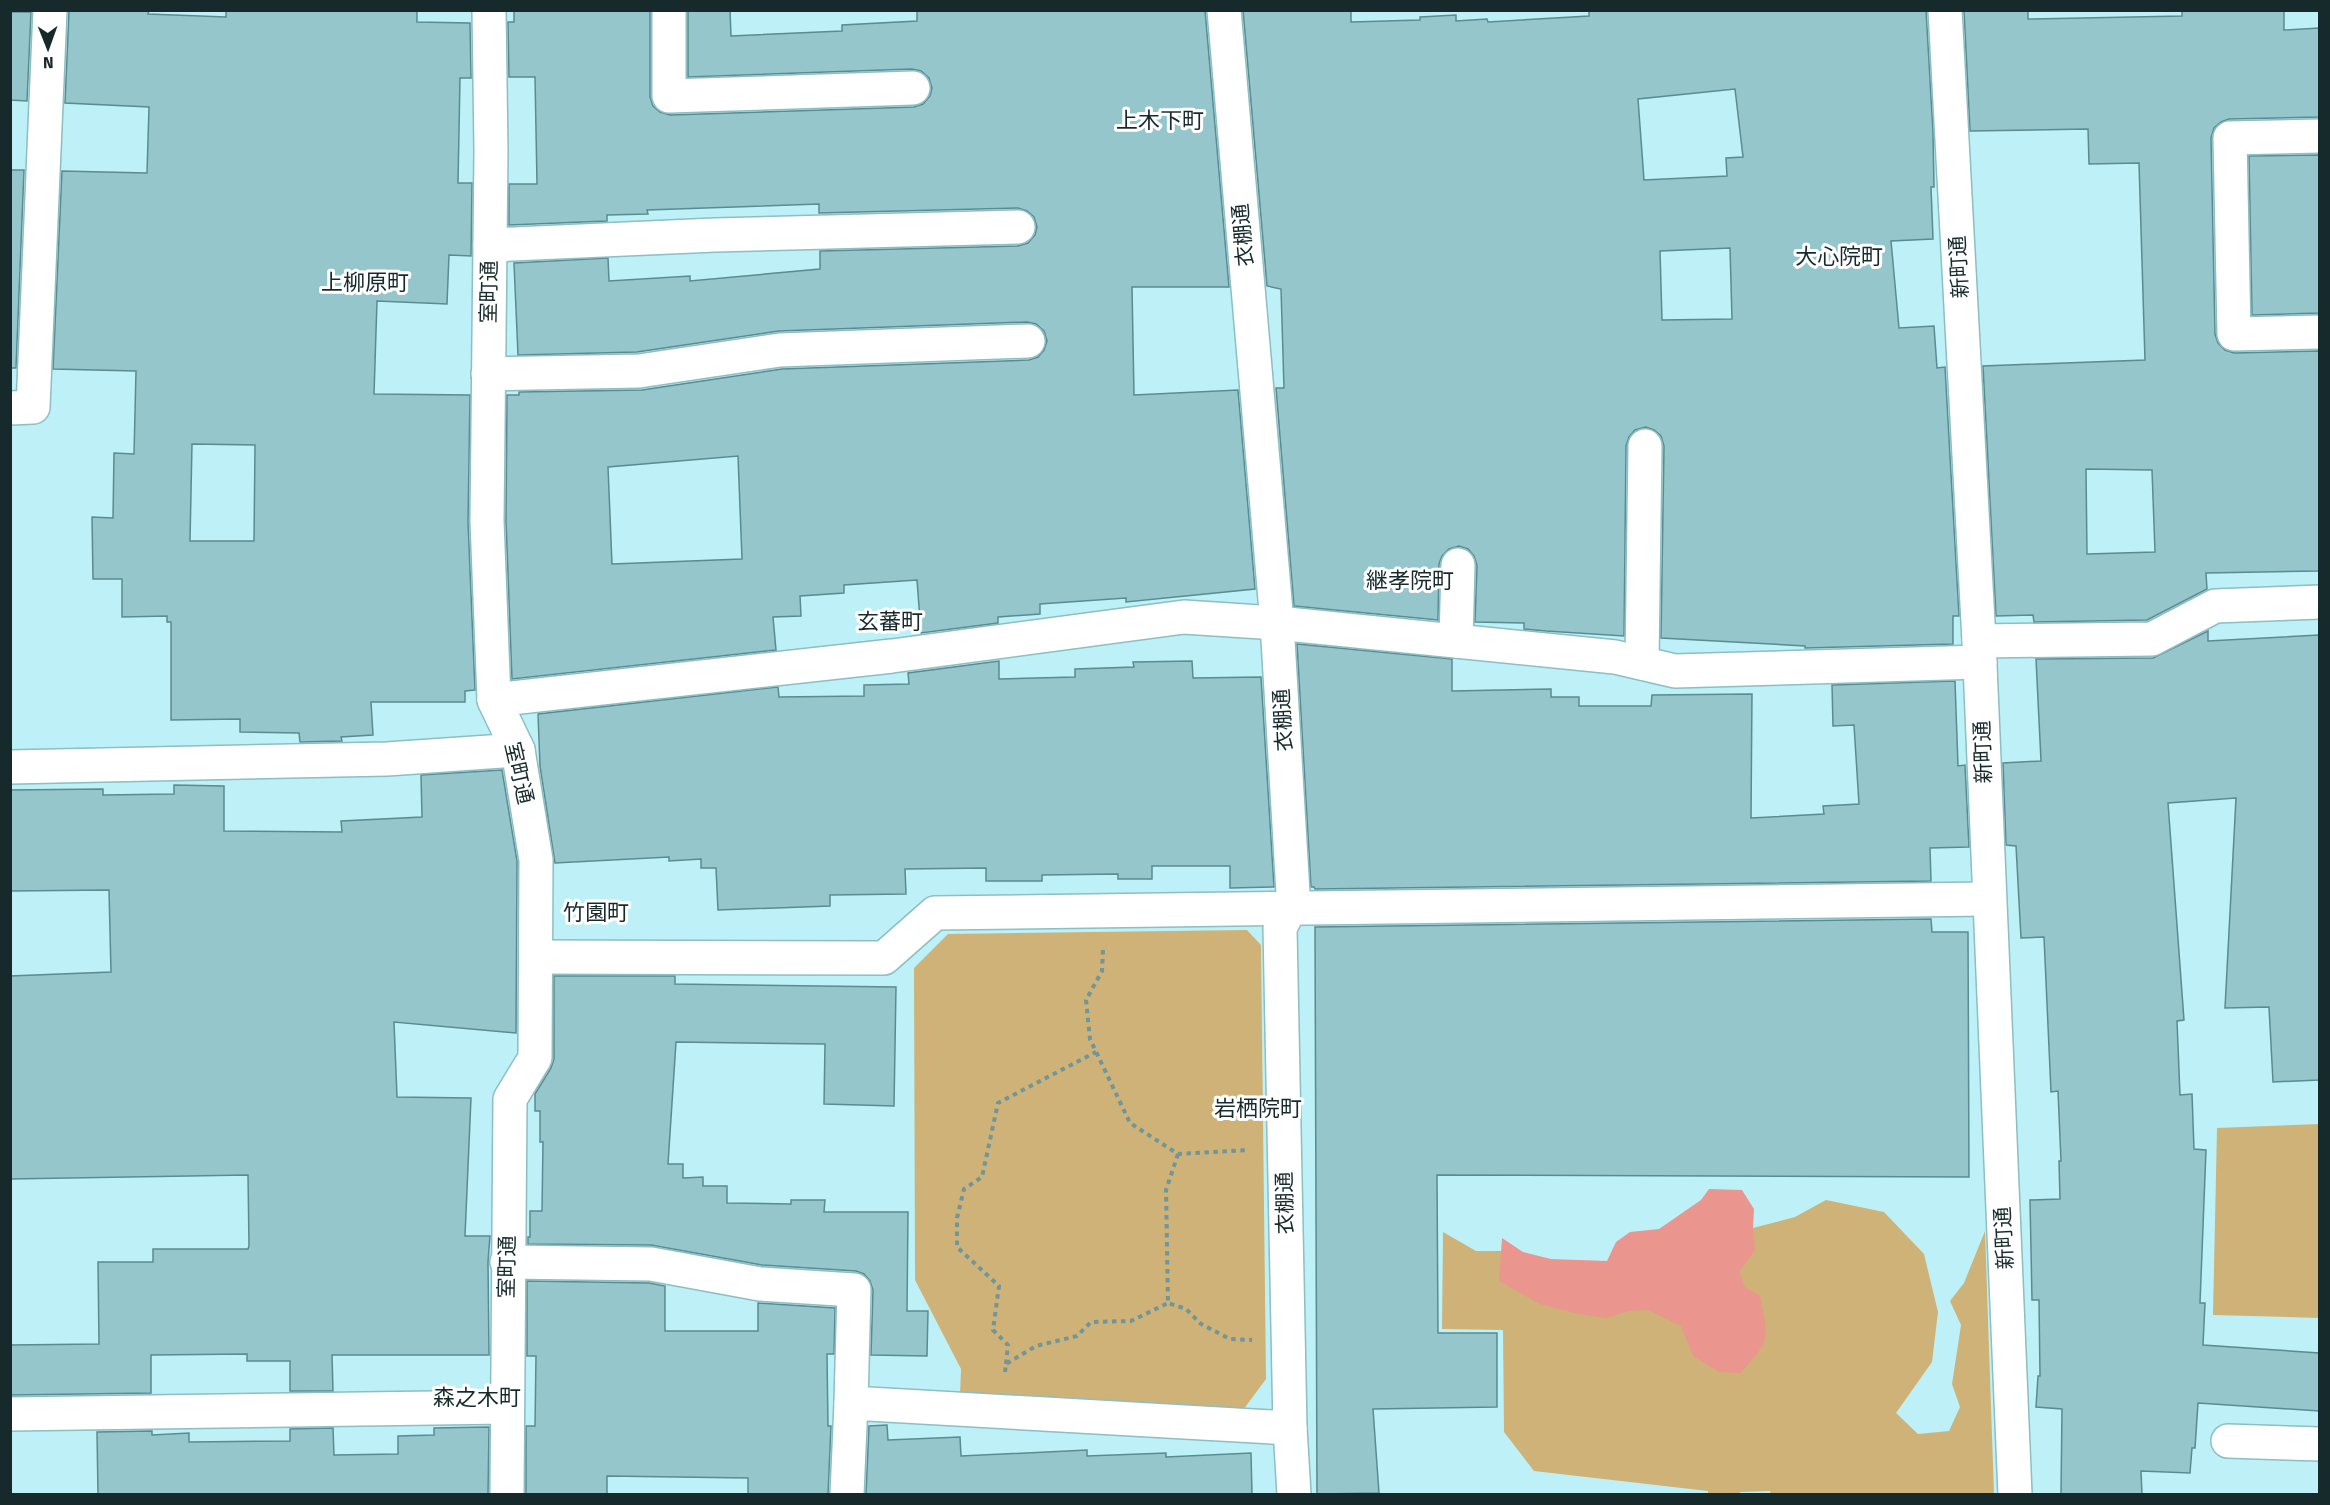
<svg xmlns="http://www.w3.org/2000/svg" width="2330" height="1505" font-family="'Fira Sans','Noto Sans JP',sans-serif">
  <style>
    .green { fill: #ceb277 }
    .water { fill: #eb958f }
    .building { fill: #94c6cc; stroke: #5a8b90; stroke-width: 1.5; fill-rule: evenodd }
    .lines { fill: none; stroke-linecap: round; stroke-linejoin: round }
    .minor-casing { stroke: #8cbec3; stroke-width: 36 }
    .path { stroke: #70969a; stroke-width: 4; stroke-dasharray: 4.5 4.5; stroke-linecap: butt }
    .minor { stroke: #fff; stroke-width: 33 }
    .labels { text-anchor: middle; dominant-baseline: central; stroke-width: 6; stroke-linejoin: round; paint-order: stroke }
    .street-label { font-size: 21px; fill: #162a2c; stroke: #fff }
    .neighbourhood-label { font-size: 22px; fill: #162a2c; stroke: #fff }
  </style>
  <rect width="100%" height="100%" fill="#bdf1f7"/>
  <g class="green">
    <polygon points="1247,930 1261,945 1266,1379 1243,1410 960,1395 961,1369 915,1280 914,968 948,934"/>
    <polygon points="2319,1124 2319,1318 2213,1315 2217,1128"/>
    <polygon points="1826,1200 1884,1212 1924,1254 1938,1312 1932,1362 1896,1413 1918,1434 1949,1431 1960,1407 1952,1384 1961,1325 1950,1301 1964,1283 1985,1231 1994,1494 1771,1494 1770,1491 1740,1492 1740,1494 1708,1494 1708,1491 1534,1471 1504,1432 1503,1330 1442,1329 1443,1232 1476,1251 1512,1251 1616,1302 1721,1320 1753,1228 1795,1217"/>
  </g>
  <path class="water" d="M1709 1189 1742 1190 1754 1209 1753 1228 1755 1250 1739 1272 1745 1287 1760 1296C1768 1339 1772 1340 1740 1373L1719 1372 1693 1356 1681 1326 1648 1310 1628 1311 1607 1318 1578 1314 1540 1304 1499 1281 1502 1238 1523 1252 1551 1259 1607 1261 1616 1242 1630 1232 1659 1229 1701 1200Z"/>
  <g class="building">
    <path d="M71 10H149L148 14 226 17V10H417V22L470 23 471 78H460L458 183H472L471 256 449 255 447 304 377 301 374 394 470 395 468 522 475 690 465 691V702H371L373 735 341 737 342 741 300 742 299 733 240 732V719L171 720V622H167V616L122 617V579H93L92 517 113 518 114 453 134 454 136 371 53 369 62 171 147 173 149 107 65 103 69 12ZM192 444 255 445 254 541H190Z"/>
    <path d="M514 10H650V97L653 106 660 112 670 115 914 107 923 104 930 96 932 88 929 78 921 71 912 69 688 77V10H730L731 36 842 31V25L917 21V10H1205L1229 287H1132L1134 395 1238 390 1255 589 1126 602V598L1040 604V614L998 617V623L921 633 917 580 844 585V593L800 596 801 616 773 617 776 650 512 679 506 521 507 395H519V392L642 390 782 369 1029 360 1038 357 1044 350 1047 341 1044 331 1036 324 1027 322 779 331 637 352 518 355 514 263 608 258 609 281 690 276V281L820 269V251L1018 246 1028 243 1035 235 1037 227 1034 217 1027 211 1018 208 819 213V204L647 210 648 214 607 215V221L509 225V184H537L535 77H509L508 22H514ZM738 456 742 559 612 564 608 467Z"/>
    <path d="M1243 10H1351V22L1420 20V17L1456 15V21L1487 19 1488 22 1589 16V11L1926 10 1933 132 1934 187H1931L1933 239 1891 241 1899 328 1934 326 1937 368 1945 367 1959 616H1953V644L1805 648V646L1661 638 1664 446 1661 436 1654 430 1646 427 1635 430 1629 437 1626 446 1624 636 1546 631 1524 629V623L1475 622 1477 565 1474 556 1468 549 1459 546 1449 549 1442 556 1439 564 1438 620 1294 606 1276 388H1284L1281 289 1267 286ZM1735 89 1743 157 1726 158 1727 176 1644 180 1638 99ZM1730 248 1732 319 1662 320 1660 251Z"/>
    <path d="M1964 10H2028V19L2182 16V10H2284V30L2319 28V117L2229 119 2221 122 2214 128 2211 138 2215 334 2218 343 2225 350 2234 353 2319 351V571L2206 573 2207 589 2147 620 2034 622 2033 615 1996 616 1983 366 2145 360 2139 163 2089 164 2088 129 1970 131ZM2086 469 2152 470 2155 552 2087 554Z"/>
    <polygon points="10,12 31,12 27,101 10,100"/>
    <polygon points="2319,155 2319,313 2252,315 2249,156"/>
    <polygon points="10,170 24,170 16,368 10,368"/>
    <polygon points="2208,631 2208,641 2319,635 2319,1080 2273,1082 2269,1007 2225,1008 2236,798 2168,803 2184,1020 2177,1021 2180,1095 2192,1094 2194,1149 2206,1150 2200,1303 2205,1303 2203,1345 2319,1353 2319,1411 2198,1403 2195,1448 2192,1448 2190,1473 2141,1471 2142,1494 2061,1494 2062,1409 2036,1407 2038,1376 2040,1376 2039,1300 2032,1300 2030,1200 2060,1199 2059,1161 2061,1161 2058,1091 2051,1092 2044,937 2021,938 2016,846 2006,845 2003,763 2041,761 2036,659 2153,658"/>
    <polygon points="1297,644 1452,659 1452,691 1551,689 1551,697 1579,697 1579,706 1651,706 1652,695 1752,694 1751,818 1824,814 1823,806 1859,804 1854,725 1833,726 1832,685 1955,681 1958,766 1965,765 1969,847 1930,848 1931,881 1315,889 1314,887 1311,887"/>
    <polygon points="999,661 999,679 1075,677 1075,669 1134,667 1133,662 1192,661 1193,678 1261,677 1274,887 1230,888 1230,866 1152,866 1152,879 1118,879 1118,874 1042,875 1042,881 986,881 986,868 905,869 906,894 830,895 830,906 718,910 716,868 701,868 701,859 669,861 669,857 555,863 540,766 538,714 778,687 779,697 864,696 864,685 909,684 908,673"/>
    <polygon points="502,770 517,861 516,1033 394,1022 397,1097 471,1098 465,1236 490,1236 488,1262 489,1355 332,1355 333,1391 290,1391 290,1361 247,1361 247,1354 151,1355 151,1393 10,1395 10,1345 99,1344 98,1262 153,1262 153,1249 248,1249 249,1246 248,1175 10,1179 10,976 111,972 109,890 10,891 10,790 103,789 103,795 174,794 174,785 224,786 224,831 342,832 341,821 422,817 421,775"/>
    <polygon points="1931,919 1932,932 1968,932 1969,1177 1437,1175 1438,1333 1497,1333 1497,1407 1373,1409 1379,1493 1317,1494 1315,927"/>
    <polygon points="554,976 675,976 675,984 896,987 894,1106 824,1104 825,1044 676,1042 668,1164 683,1164 683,1178 703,1177 703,1186 727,1186 727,1203 791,1204 791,1200 825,1200 824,1212 908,1212 907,1311 928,1311 927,1356 871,1355 873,1290 870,1281 864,1274 856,1271 762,1265 651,1245 528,1244 528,1237 530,1237 530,1211 542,1211 543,1142 540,1142 540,1111 535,1111 535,1094 551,1068 554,1059"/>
    <polygon points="527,1281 649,1283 665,1286 665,1331 758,1331 758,1303 835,1308 834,1354 827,1354 828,1426 831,1426 828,1494 748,1494 748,1478 607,1476 607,1494 526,1494 526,1426 535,1426 536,1356 527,1356"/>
    <polygon points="887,1425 888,1440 960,1437 961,1456 1087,1450 1087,1456 1166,1453 1166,1457 1251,1453 1252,1494 866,1494 869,1426"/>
    <polygon points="489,1427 488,1494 98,1494 97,1432 152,1431 152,1435 189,1433 189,1442 290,1441 290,1429 333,1428 334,1455 398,1454 398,1436 434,1435 434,1428"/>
  </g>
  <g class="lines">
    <g class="minor-casing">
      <g id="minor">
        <polyline points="489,10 491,151 487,521 494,700 518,750 536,860 535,1058 510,1099 507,1494"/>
        <polyline points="669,10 669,96 913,88"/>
        <polyline points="1224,10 1277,623 1293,893 1290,908 1280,928 1290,1428 1294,1494"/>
        <polyline points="1945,10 1979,641 2015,1494"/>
        <polyline points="2320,136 2230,138 2234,334 2320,332"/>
        <polyline points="490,245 715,235 1018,227"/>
        <polyline points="488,374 639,371 780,350 1028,341"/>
        <polyline points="10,408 33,407 50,10"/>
        <polyline points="1456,641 1458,565"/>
        <polyline points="1979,641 2152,639 2215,606 2320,602"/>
        <polyline points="1642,663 1645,446"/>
        <polyline points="494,700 892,656 1184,617 1277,623 1615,657 1675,671 1980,662"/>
        <polyline points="10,767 387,759 518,750"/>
        <polyline points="536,957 884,958 935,913 1988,899"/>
        <polyline points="507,1262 651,1264 760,1284 854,1290 851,1403"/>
        <polyline points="10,1414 507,1407"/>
        <polyline points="2228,1441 2320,1444"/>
        <polyline points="847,1494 851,1403 1290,1428"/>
      </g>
    </g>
    <g class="path">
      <polyline points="1103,950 1102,971 1086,1000 1090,1039 1130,1123 1178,1154 1248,1150"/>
      <polyline points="1178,1154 1166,1190 1168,1303 1186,1309 1201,1324 1230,1339 1252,1340"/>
      <polyline points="1006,1364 1008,1345 993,1330 999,1286 957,1247 957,1218 964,1189 982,1177 998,1103 1096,1052"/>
      <polyline points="1005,1372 1006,1364 1036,1346 1077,1336 1091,1322 1131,1321 1168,1303"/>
    </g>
    <use href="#minor" class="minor"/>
  </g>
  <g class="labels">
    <g class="street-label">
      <text transform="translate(1243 235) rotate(-95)">衣棚通</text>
      <text transform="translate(1959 267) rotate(-93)">新町通</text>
      <text transform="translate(489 292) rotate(-89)">室町通</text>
      <text transform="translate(1283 720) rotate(-93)">衣棚通</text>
      <text transform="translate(1983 752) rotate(-92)">新町通</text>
      <text transform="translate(519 773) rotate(77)">室町通</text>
      <text transform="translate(1285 1203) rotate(-91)">衣棚通</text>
      <text transform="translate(2004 1238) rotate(-93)">新町通</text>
      <text transform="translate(507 1267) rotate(-89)">室町通</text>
    </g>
    <g class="neighbourhood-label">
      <text x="1160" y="120">上木下町</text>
      <text x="1839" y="256">大心院町</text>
      <text x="365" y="282">上柳原町</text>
      <text x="1410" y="580">継孝院町</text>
      <text x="890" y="621">玄蕃町</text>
      <text x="596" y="912">竹園町</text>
      <text x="1258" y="1108">岩栖院町</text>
      <text x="477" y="1397">森之木町</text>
    </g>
  </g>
  <rect width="2330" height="1505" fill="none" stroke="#162a2c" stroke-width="24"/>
  <g transform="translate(48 48) rotate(179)" stroke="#ffffff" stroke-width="4.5" paint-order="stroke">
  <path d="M0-4.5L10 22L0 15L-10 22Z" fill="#162a2c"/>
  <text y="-9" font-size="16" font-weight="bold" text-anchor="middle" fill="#162a2c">N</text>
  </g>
</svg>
